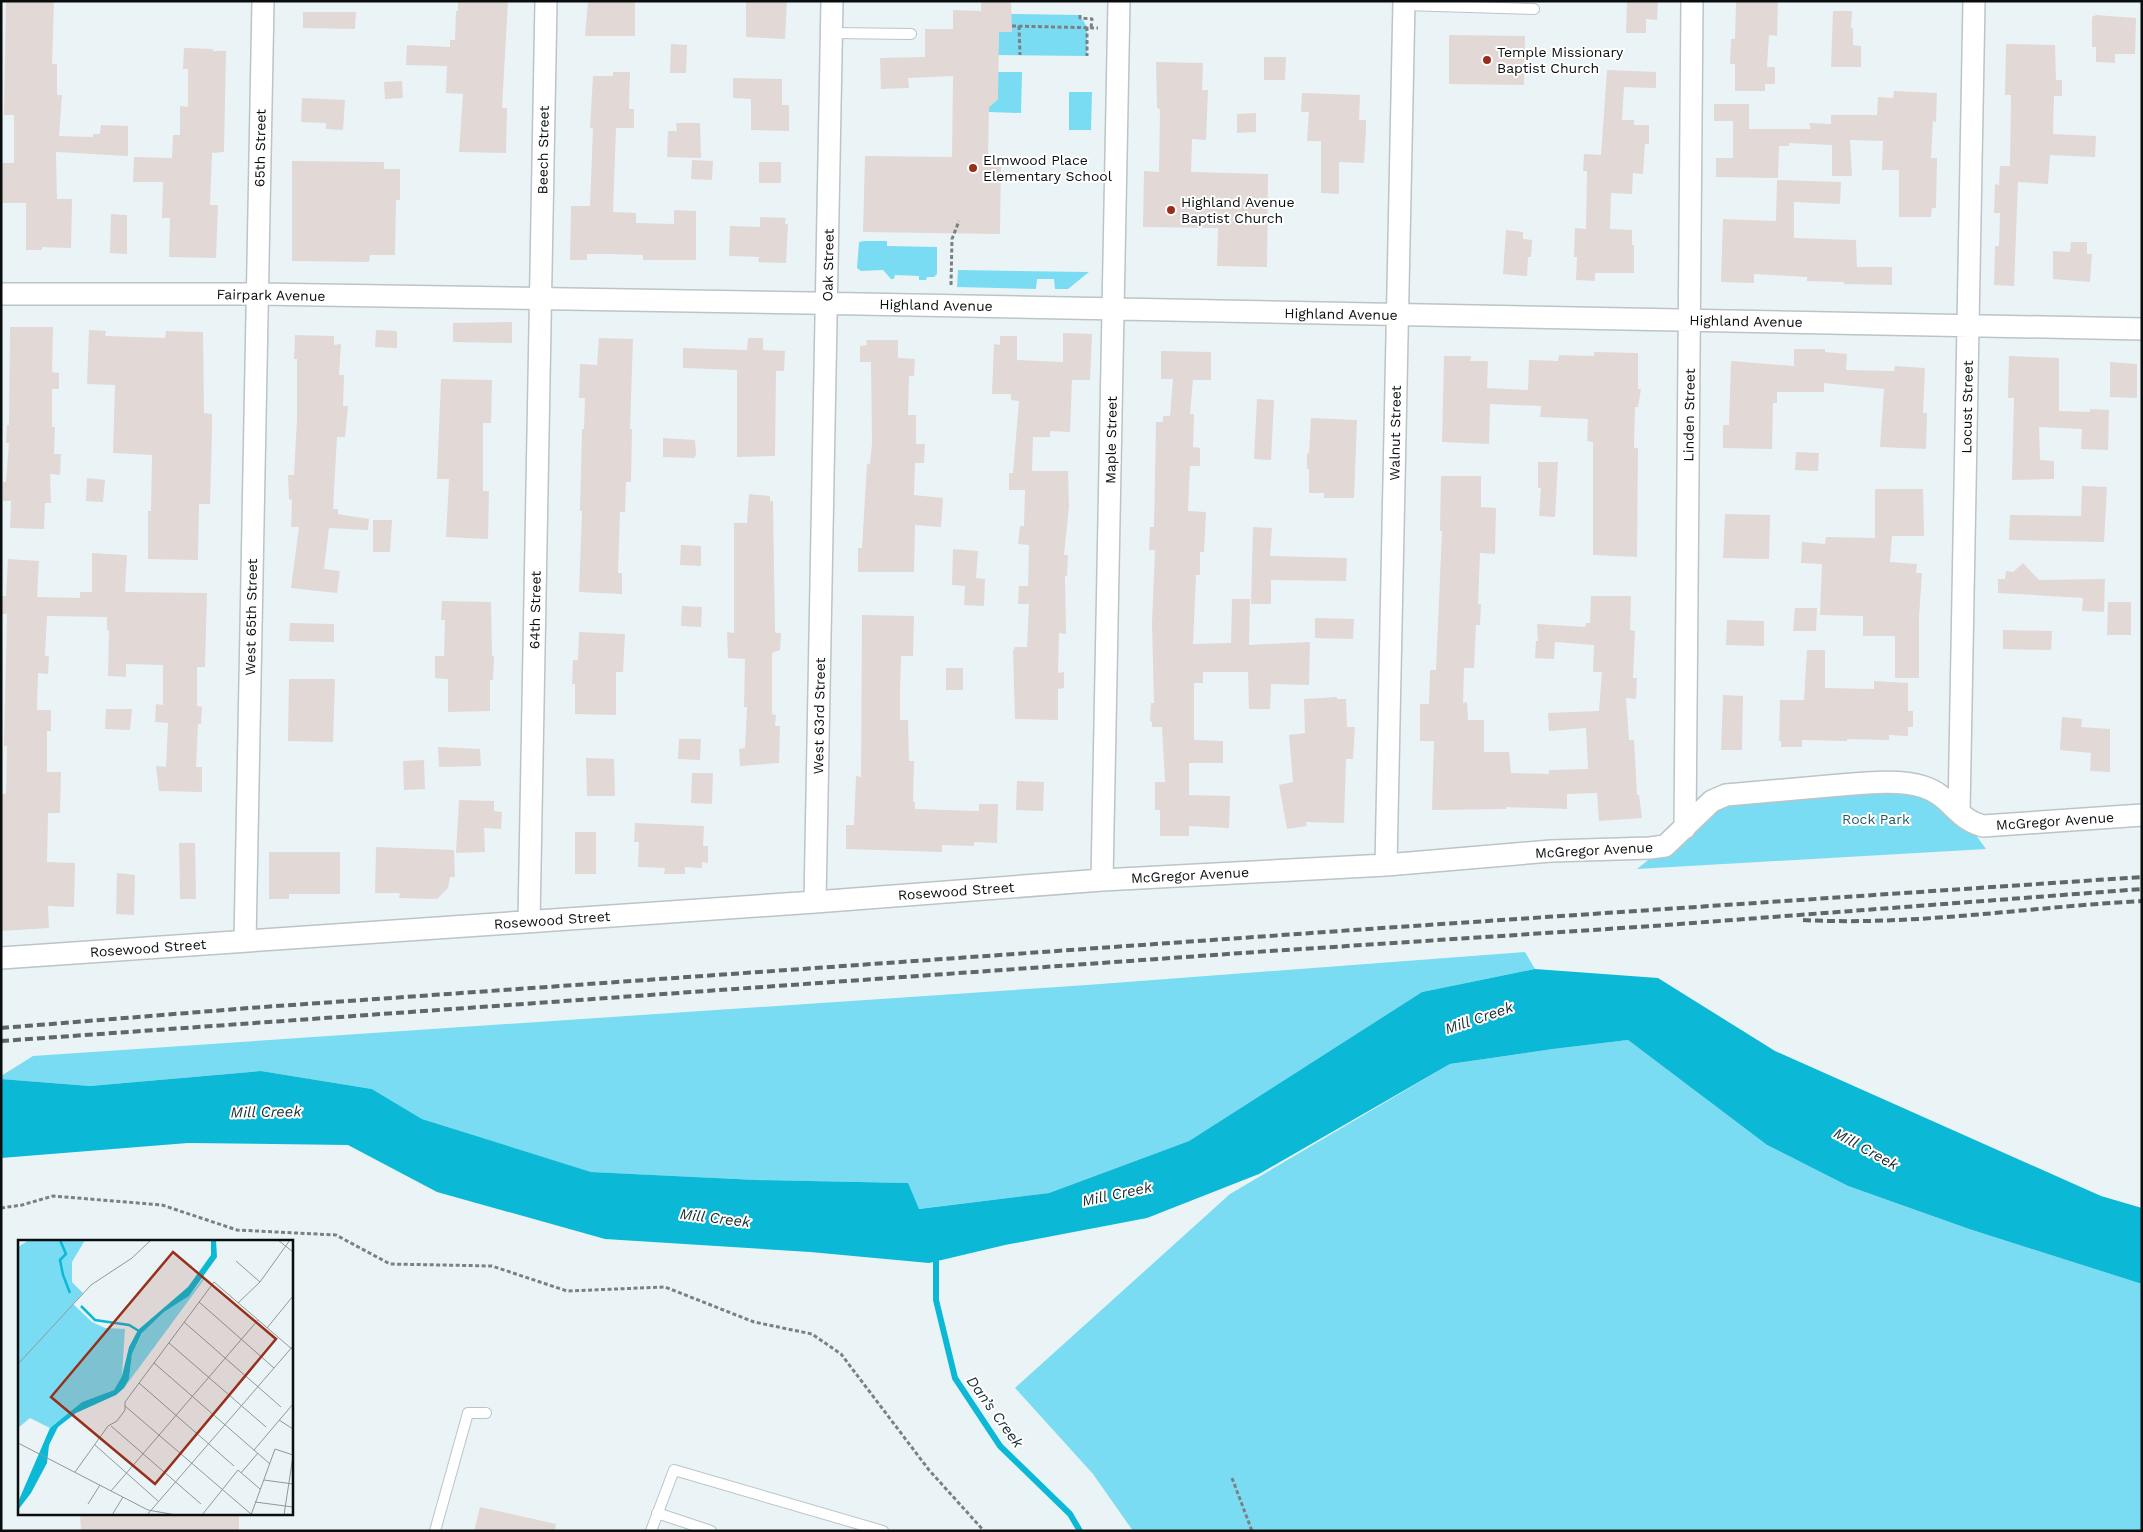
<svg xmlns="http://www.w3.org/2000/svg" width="2143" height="1532" viewBox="0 0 2143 1532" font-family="'Work Sans',sans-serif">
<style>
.green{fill:#7adcf2}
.water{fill:#0bb9d6}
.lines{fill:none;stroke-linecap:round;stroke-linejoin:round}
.stream{stroke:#0bb9d6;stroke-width:6}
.building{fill:#e2d8d6}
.service-casing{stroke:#bbc4c7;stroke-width:12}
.minor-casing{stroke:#bbc4c7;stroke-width:24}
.path{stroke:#7b8183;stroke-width:3;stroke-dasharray:4 2.5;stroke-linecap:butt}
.service{stroke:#fff;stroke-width:10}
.minor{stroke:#fff;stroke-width:21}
.rail{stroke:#616768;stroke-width:4;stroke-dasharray:8 4;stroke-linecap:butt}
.poi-dot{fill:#982f1b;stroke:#fff;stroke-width:2}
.labels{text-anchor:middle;stroke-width:4;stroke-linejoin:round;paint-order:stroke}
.poi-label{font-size:14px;fill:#0a0d0e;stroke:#fff;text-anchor:start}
.street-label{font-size:14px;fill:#0a0d0e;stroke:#fff}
.park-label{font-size:14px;fill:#215b67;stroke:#fff}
.water-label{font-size:15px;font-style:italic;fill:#162d33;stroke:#fff}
.inset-river{fill:none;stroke:#0bb9d6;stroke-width:2.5}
.inset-road{fill:none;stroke:#909899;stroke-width:1}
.view{fill:#982f1b;fill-opacity:0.15;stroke:#982f1b;stroke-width:2.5}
.inset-edge{fill:none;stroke:#0a0d0e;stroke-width:2.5}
</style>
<rect width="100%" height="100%" fill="#eaf4f6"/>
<path class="green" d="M1011 14 1080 15 1087 27V56L998 55 999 32Z
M998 72H1022L1021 113 989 112V107L998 99Z
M1069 92H1092L1091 130H1069Z
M864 241H887V246L937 247V274L934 277H927L926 280H919V276L895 275 894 279H891L883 270 861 271 857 268 859 242Z
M958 270 1089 272 1068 289H1055L1054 279H1037L1036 289 957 287Z
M1914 785 1959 812 1986 849 1637 869 1678 836 1712 801Z
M1525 952 1535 969 1422 992 1189 1141 1049 1193 918 1209 907 1183 757 1180 590 1172 422 1119 372 1089 261 1071 90 1086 1 1079V1076L33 1056 1087 985Z
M1628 1040 1767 1145 1848 1186 1969 1229 2142 1284V1531H1133L1093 1474 1015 1388 1230 1194 1450 1064 1553 1049Z"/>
<path class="water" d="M1535 969 1658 978 1775 1051 2101 1196 2142 1208V1284L1969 1229 1848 1186 1767 1145 1628 1040 1553 1049 1450 1064 1259 1174 1147 1218 1005 1245 929 1263 810 1252 605 1239 437 1192 348 1145 188 1143 1 1158V1079L90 1086 261 1071 372 1089 422 1119 591 1172 757 1180 908 1183 919 1209 1049 1193 1189 1141 1422 992Z"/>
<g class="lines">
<path class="stream" d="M936 1253V1300L955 1378 1000 1446 1070 1514 1080 1531"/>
</g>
<path class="building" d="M6 1H54L52 64H57V95H62L59 136 93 137V134H100L101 125 128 126V156L56 152 57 199H72L71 248 42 247V250H26V203H1V163H14V115H4Z
M458 1H508L502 108H507L506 153 459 152 463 94 446 93 447 66 406 65 407 45 450 47V40H455L456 11H458Z
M588 1H635V36H585Z
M746 1H787L785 39 746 37Z
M981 1H1011L1012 32H999L998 99 989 107 988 160H1001L1000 234 863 232 865 156 952 157 953 76 908 78 909 88 881 89 880 58 925 57V29H953V10L981 11Z
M1627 1H1658L1657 20 1646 19V33H1626Z
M1736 1H1778L1777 36 1769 35 1767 67H1775V84H1765V91H1735V64H1730L1731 39H1735Z
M1833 11H1852L1851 28H1853V45L1861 46V67H1831Z
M303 12H356L355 29 303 28Z
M2096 15 2136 18 2135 54H2115V63L2096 62V47H2092V17Z
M1449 35 1525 36 1524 85 1449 84Z
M671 44 687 45 686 73H670Z
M2006 44 2055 45 2056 80H2062V96H2054L2053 134 2096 136 2095 157 2050 155 2048 184 2018 182 2014 286 1994 285 1995 246H1999L2000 213H1994L1995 184 1999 185 2000 166H2010L2011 95H2005Z
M184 48 213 49V51H226L224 152 212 153 210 205H218L216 258 169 257 170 218H162L163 182H133L134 157 172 158 173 135H180V106L188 107V69H183Z
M1264 57H1286L1285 80H1264Z
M1156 62 1203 63 1202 90H1208L1206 140 1192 139 1191 172 1268 174 1267 267 1217 266 1218 228 1143 227 1144 171 1159 172 1160 109 1157 108Z
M1607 70 1656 72V88L1624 87 1622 120H1634V125H1649V144H1645L1643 174 1633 173 1632 194 1611 193 1610 229 1632 230V245H1634V273H1595V281L1576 280 1577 257H1574L1575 228 1586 229 1587 171H1583L1584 154 1601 155Z
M613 72H630L629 109H634V128H616L613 212 636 213V223L674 224V210L696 211V260H643V255L612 254H587V260H570L571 206H590L593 128H590L593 76H613Z
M733 78 782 79V105H789V131L751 130V99L733 98Z
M402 81 403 98 385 99 384 82Z
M1894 91 1937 93 1936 122 1933 121 1931 158H1937L1936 208H1932L1931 217H1899V170H1882L1883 141 1850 140 1852 176H1832V145L1789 143V146H1779L1778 178 1716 177V158H1733V121H1714V104H1749V129H1811L1809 123 1831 124V115H1877L1878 97 1893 98Z
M1302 93 1360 95 1359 120H1366V130L1364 163 1339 162V194L1321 193V141H1307L1309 112H1301Z
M302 98 345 100 343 130 326 129V123L301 122Z
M1256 113V132L1237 133V114Z
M676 123H700L701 158 667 157 668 131H677Z
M692 160 713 161 712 180 691 179Z
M292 161 384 162V169H400V200H396L395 255H370L369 262 292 261Z
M759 162H781V183H759Z
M1777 180 1841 182 1840 204 1794 202V238L1856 240 1857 267H1892V285L1844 284V282L1807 281V277L1754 274V283L1721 282 1723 219 1776 221Z
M111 214 127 215V254L110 253Z
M760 217 786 218 785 224H788L786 263 758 262 759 257 729 256 730 226 760 227Z
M1506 230 1523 232V239L1532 240 1531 257H1528L1527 276 1503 274Z
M2071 242H2087V254H2092L2090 282 2053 279V251L2070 252Z
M512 322V343L453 342V323Z
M10 327H53L52 372 59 373V389H52V427H55L54 454H61L60 475 50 474 51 503H45L44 529 10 528 11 501H3V482H6L9 443H6L7 425H9Z
M89 330 106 331 105 336 165 338 166 331 203 332 204 413 212 414V432L210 504H199L198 560 148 559V511H151L152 455 113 453 115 385 87 384Z
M376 330 397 331V348L375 347Z
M1063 333 1092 334 1090 380H1072L1070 432 1050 431V437H1033L1032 471H1068L1069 507 1064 555H1068L1067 576H1065L1066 634 1059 633 1058 673 1064 672V688L1058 689V720L1015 719 1013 651 1015 647H1027L1029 604H1018L1019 586H1028L1029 545 1018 544 1020 526H1024L1025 490H1009V473H1013L1019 401 1011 400V394H992L994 344 1000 345V336H1017V360L1063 362Z
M295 335 334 336V345L341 344 339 375H344L343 406H348L345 437H337L333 509H338V514L369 519 368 530 329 528 324 569 340 571 337 593 291 588 299 527H291L292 500 289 499 288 475H294L297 419V359H294Z
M599 338 633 339 630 429H632L631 482H626L625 512H620L618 573H622V594L579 592 582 511H580L582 429H584L585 398H579L580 364 597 365Z
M748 338H763V350L785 351 784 371H776L775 456 737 457V370L683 368V348L747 350Z
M866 340H898V358L915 359 914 376H909L908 415H916V444H925L924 463H915L914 495 943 498 941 527 915 525 914 572H858V548H862L867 464H870L872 444 871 362H860V346L867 345Z
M1794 349H1825V352L1847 354 1846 370 1894 371 1895 366 1925 368 1923 413H1927L1926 449 1880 447 1884 389 1824 383V392H1777V403H1773L1772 449 1723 448V425H1729L1731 361 1794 366Z
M1161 351 1211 352V380H1193L1190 414H1194L1193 447 1200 448V466H1190L1188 511 1206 512 1204 552H1200V575H1196L1193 644 1231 643 1232 599H1250L1249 645 1310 642 1309 685 1271 684 1270 709H1249L1248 672H1203V683H1194V740L1223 741V763H1189V795L1230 796 1229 828 1189 826V836H1160V810H1155V782H1165L1162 727H1152V722L1150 721 1151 703H1154L1152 624 1155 550H1149L1150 527H1154L1156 422H1163V416H1170L1173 379H1161Z
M1594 352 1638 353V389H1641L1638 407H1635L1634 448H1638L1637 557 1593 555V442L1587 441 1588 419 1540 417 1541 406 1490 404 1489 444 1442 442 1444 356H1471L1470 361H1488L1487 388 1528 390 1529 360 1558 361 1559 355 1594 356Z
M2009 356 2059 358V411L2090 412V409L2109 410 2108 450 2081 449 2082 429 2039 427 2040 460 2054 461V479L2012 480 2014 398H2008Z
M2110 362 2137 364V398L2110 397Z
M441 379 492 380 491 423H483V491H489L488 539 446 537 449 479H437Z
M1257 399 1274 400 1271 460 1254 459Z
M1311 418 1357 420 1354 498H1324V493H1309V469H1307V453L1309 454Z
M663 438 695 440 696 455 694 458 663 457Z
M1796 452 1819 453 1818 471 1795 470Z
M1538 462H1558L1555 517 1539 516 1541 488H1538Z
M1441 476H1481V507L1496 508 1495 554 1480 553 1478 604H1481L1480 625H1476L1474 668H1464L1463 703 1467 702 1468 720H1484V752H1509L1511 773 1549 774V770L1588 769 1586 728 1549 731 1548 713 1599 711 1602 672H1593L1594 645 1555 642 1554 659 1535 658 1536 641H1538L1537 624 1585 627 1586 623H1590L1591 596H1631L1630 630 1635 631 1633 678H1637L1636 699 1626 698 1629 740H1634L1637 795H1639L1642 818 1599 821 1597 793 1567 794V809L1506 807V809L1432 810 1434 741H1420V704H1429L1430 670H1436L1442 531H1440Z
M87 478 105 480 103 502 86 501Z
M2082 486 2107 487 2104 542 2009 540 2010 515 2081 516Z
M1875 489H1923L1924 536H1892L1890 562 1917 564 1916 573H1922L1919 617V678H1895V636H1863V616L1820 615 1822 564 1801 563 1802 542 1825 544 1826 537 1875 538Z
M749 494 770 496V501H773L775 631 776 633H781L780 650 772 653V714L776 715 775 726H780L779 763 740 766 739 749 745 748 747 707H744L745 659 728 658 727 632 734 633V523H747Z
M1725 514 1770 515 1769 559 1723 558Z
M373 520H392L390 552H373Z
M1253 527 1272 528 1270 556 1347 558 1346 581 1271 580V604H1251Z
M681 545 701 546V566L680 565Z
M953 549 978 551 976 578 985 579 984 606 964 605 965 586 952 585Z
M92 553 127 555 125 592 207 593 205 667H197V706L202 707 201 724H198L196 767H202V792L159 791 156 766 166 767 168 723 155 722 156 704 163 705V665L126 664V677L108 676 109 630H107V617L47 616 45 656H49L48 674 38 673 37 710H51V731H47V772H61L60 813H48L47 862 75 863 74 907 48 906 49 928 1 931V794H6L7 746H4L7 614H2V596H6L8 559 39 561 37 597 80 598V592H92Z
M2023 563 2039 580 2105 579 2104 612 2082 611 2083 598 1998 593V579H2005L2006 571 2013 572Z
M442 601 491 602 492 656H494L493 680H490V711L448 712V679L435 678V656H444L445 620H441Z
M2108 602H2131V635H2107Z
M682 606 702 607 701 627 681 626Z
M1795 608H1817L1816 631H1793Z
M862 615 914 616 913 656H901L900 693V720H908L909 761H914L913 802H915V809L979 811V804H998L997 843 974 842V846L942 845V852L846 849V825H854L856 776 861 777Z
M1315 618 1354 619 1353 639 1315 638Z
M1727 620 1764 621V646L1726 645Z
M290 623 334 624V642L289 641Z
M2003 630 2052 631 2051 650 2003 649Z
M579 632 625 634 623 672H616V715L575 714V684H572L573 660H578Z
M1807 650H1825V688L1874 689V681L1908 683V711H1913V727H1908V736L1889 735V740L1847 739V741L1802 740V747H1781V741H1779L1780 700H1804Z
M946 668H963V690H946Z
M289 679H335L333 742 288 741Z
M1723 695 1743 696 1742 750H1721Z
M1337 697V699H1346L1347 727H1355L1353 759H1346L1344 823 1306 822 1307 826 1287 829 1279 785 1293 782 1289 735 1305 733 1304 699Z
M106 709H132L130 730 105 729Z
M2062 717 2082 719 2081 727 2110 729V772L2090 771 2091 753 2060 750Z
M679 739H701L700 760 678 759Z
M438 747 480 749 481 766 439 767Z
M586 758 614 759 615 796H587Z
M424 760 425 789 404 790 403 761Z
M692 773H713L712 804 691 803Z
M1017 781 1044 782 1043 811 1016 810Z
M459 800 494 801V811L502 812 501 829 484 828 485 852 456 853Z
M635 823 704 826 703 846H708V863L702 862V868L685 867V874H664L665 868 638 867 639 842H634Z
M575 832H596V874H575Z
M179 843H195L196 899H180Z
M376 847 454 850 455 877H450L448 888 437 899 399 898 400 893H375Z
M269 852H340V894H289V899H269Z
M117 873 135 875 134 915 116 914Z
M480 1507 556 1524 555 1531H474Z
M80 1513H239V1531H81Z"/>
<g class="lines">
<g class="service-casing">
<path id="service" d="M1404 5 1534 9
M832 33 911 34
M657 1513 711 1531
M435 1531 468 1413H486
M651 1531 674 1470 883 1531"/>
</g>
<g class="minor-casing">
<path id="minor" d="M1 294H258L808 303 2142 329
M1959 812 1974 1
M1685 828 1692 1
M1386 865 1404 1
M1102 880 1119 1
M815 902 832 1
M529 921 546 1
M245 941 263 1
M1 958 815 902 1102 880 1386 865 1551 851 1650 848 1665 846 1712 801 1726 795C1760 792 1795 789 1829 786 1856 784 1898 778 1924 787 1951 796 1956 819 1983 826L2142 815"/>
</g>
<path class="path" d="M1080 15V18L1092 19 1091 28
M1012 26 1098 28
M1019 26 1020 55
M1087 27V56
M951 285 952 239 959 221
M1 1208 22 1205 53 1196 162 1205 237 1230 336 1235 390 1264 492 1266 567 1291 665 1287 754 1322 812 1334 841 1354 929 1470 984 1531
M1232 1478 1252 1531"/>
<use href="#service" class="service"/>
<use href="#minor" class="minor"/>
<path class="rail" d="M1803 920C1915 926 2029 907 2142 901
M1 1028 249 1008 1368 929 2142 877
M1 1041 1256 952 1653 926 2142 889"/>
</g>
<g class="poi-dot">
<circle cx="1487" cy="60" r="5"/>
<circle cx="973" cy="168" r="5"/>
<circle cx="1171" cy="210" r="5"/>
</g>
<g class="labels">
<g class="poi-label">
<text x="1497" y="57">Temple Missionary<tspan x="1497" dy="16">Baptist Church</tspan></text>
<text x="983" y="165">Elmwood Place<tspan x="983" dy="16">Elementary School</tspan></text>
<text x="1181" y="207">Highland Avenue<tspan x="1181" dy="16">Baptist Church</tspan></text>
</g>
<g class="street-label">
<text transform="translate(260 148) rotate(-89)" y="5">65th Street</text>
<text transform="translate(543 150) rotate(-89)" y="5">Beech Street</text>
<text transform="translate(828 265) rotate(-89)" y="5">Oak Street</text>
<text transform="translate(271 295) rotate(1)" y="5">Fairpark Avenue</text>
<text transform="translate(936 305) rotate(1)" y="5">Highland Avenue</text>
<text transform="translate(1341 314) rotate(1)" y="5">Highland Avenue</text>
<text transform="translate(1746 321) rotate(1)" y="5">Highland Avenue</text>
<text transform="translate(1967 407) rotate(-89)" y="5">Locust Street</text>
<text transform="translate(1689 415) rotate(-89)" y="5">Linden Street</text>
<text transform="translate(1395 433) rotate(-89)" y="5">Walnut Street</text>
<text transform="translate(1111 440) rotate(-89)" y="5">Maple Street</text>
<text transform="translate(535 610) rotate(-89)" y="5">64th Street</text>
<text transform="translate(251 617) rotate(-89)" y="5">West 65th Street</text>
<text transform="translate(819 716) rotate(-89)" y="5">West 63rd Street</text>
<text transform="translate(2055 821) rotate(-4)" y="5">McGregor Avenue</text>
<text transform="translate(1594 850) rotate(-3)" y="5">McGregor Avenue</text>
<text transform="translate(1190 875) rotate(-3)" y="5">McGregor Avenue</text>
<text transform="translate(956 891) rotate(-4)" y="5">Rosewood Street</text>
<text transform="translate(552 920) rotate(-4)" y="5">Rosewood Street</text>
<text transform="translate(148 948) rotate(-4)" y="5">Rosewood Street</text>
</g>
<g class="park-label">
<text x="1876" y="824">Rock Park</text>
</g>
<g class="water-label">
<text transform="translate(1479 1018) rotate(-19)" y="5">Mill Creek</text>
<text transform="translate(266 1112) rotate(-1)" y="5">Mill Creek</text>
<text transform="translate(1866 1149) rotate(29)" y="5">Mill Creek</text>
<text transform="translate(1117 1194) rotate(-12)" y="5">Mill Creek</text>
<text transform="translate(715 1218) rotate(7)" y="5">Mill Creek</text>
<text transform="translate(995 1412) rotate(54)" y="5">Dan’s Creek</text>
</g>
</g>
<g transform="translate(18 1240)">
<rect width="275" height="275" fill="#eaf4f6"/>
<path d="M11 0H67L54 22V42L65 53 55 64 74 82 87 88 107 89 104 136 96 150 64 162 32 188 12 178 0 188V7ZM186 37 185 41 106 148 111 139 114 114 125 92 146 72 171 56Z" fill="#7adcf2"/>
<path d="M193 0H198L199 17 171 56 146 72 124 93 114 114 111 139 106 148 98 155 58 173 40 187 31 205 29 223 13 253 0 270V262L32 188 64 162 96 150 104 136 111 107 120 90 170 47 193 15Z" fill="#0bb9d6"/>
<path class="inset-river" d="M42 0 48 14 42 20 45 35 52 53M63 66 77 80 111 85 121 91"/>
<path class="inset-road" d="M260 0 275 12M218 21 242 42M181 62 256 128M220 63 242 42 272 0M166 82 263 167M249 88 275 56M151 103 248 187M136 123 252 224M0 124 73 45 114 18 133 0M121 143 216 226M107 166 233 274M261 180 275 189M93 186 183 264M0 203 130 270 158 275M77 205 140 261M236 210 275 164M57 232 90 186 99 181 107 170V162L196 42 275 110M223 233 240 213M246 240 275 244M93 251 240 80M237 262 275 267M70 264 82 245M94 275 105 257M129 275 275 106M184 275 220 230 242 249M233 275 257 209 275 215M266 275 275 216"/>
<path class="view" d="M155 12 258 99 137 244 33 157Z"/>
<rect width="275" height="275" class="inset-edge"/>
</g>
<rect width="2143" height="1532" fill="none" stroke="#0a0d0e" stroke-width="5"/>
</svg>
